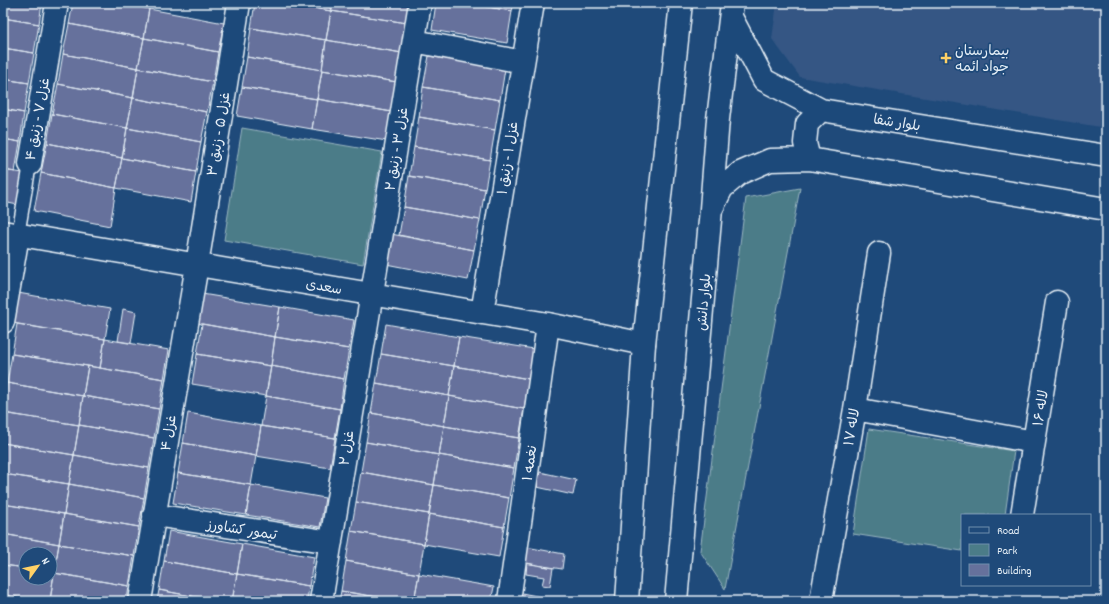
<svg xmlns="http://www.w3.org/2000/svg" width="1109" height="604" viewBox="0 0 1109 604" font-family="Dekko,'Playpen Sans Arabic',sans-serif">
<style>
.built{fill:#345684}
.green{fill:#4b7c88;stroke:#9ab6c0}
.building{fill:#66719c;stroke:#e8f1f8}
.lines{fill:none;stroke-linecap:round;stroke-linejoin:round}
.lane-casing{stroke:#e8f1f8;stroke-width:15}
.street-casing{stroke:#e8f1f8;stroke-width:25}
.secondary-casing{stroke:#e8f1f8;stroke-width:25}
.lane{stroke:#1f4a7a;stroke-width:12}
.street{stroke:#1f4a7a;stroke-width:22}
.secondary{stroke:#1f4a7a;stroke-width:22}
.poi-dot{fill:#ffd166;stroke:#1f4a7a;stroke-width:1.5}
.labels{text-anchor:middle;stroke-width:3.5;stroke-linejoin:round;paint-order:stroke}
.poi-label{font-size:14px;fill:#e8f1f8;stroke:#1f4a7a;text-anchor:start}
.street-label{font-size:14px;fill:#e8f1f8;stroke:#1f4a7a}
</style>
<rect width="100%" height="100%" fill="#1f4a7a"/>
<filter id="ink" filterUnits="userSpaceOnUse"><feTurbulence type="fractalNoise" baseFrequency=".025" numOctaves="2"/><feDisplacementMap in="SourceGraphic" scale="8" xChannelSelector="R" yChannelSelector="G"/><feConvolveMatrix kernelMatrix="1 2 1 2 8 2 1 2 1" color-interpolation-filters="sRGB"/></filter>
<g filter="url(#ink)">
<path class="built" d="M777 3H1106V128L800 77 772 39Z"/>
<path class="green" d="M242 128 382 152 363 264 224 240Z
M800 188 725 589 700 551 746 198Z
M869 429 1014 451 1005 515H962V551L853 534Z"/>
<path class="building" d="M3 3H42L39 24 3 18Z
M73 3H120L149 9 144 38 69 24Z
M255 3H284L331 11 326 40 251 28Z
M284 3H332L331 11Z
M332 3H410L407 23 331 11Z
M436 3H464L512 11 507 43 432 30Z
M464 3H514L512 11Z
M149 9 224 23 218 52 144 38Z
M331 11 407 23 402 53 326 40Z
M3 18 39 24 34 53 3 48Z
M69 24 144 38 138 68 63 54Z
M251 28 326 40 322 70 247 57Z
M144 38 218 52 213 82 138 68Z
M326 40 402 53 397 82 322 70Z
M3 48 34 53 29 83 3 79Z
M63 54 138 68 133 98 58 84Z
M429 56 505 69 500 100 423 87Z
M247 57 322 70 317 99 242 87Z
M138 68 213 82 207 112 133 98Z
M322 70 397 82 392 112 317 99Z
M3 79 29 83 24 113 3 109Z
M58 84 133 98 127 128 52 114Z
M242 87 317 99 312 129 237 116Z
M423 87 500 100 495 130 419 117Z
M133 98 207 112 201 142 127 128Z
M317 99 392 112 387 141 312 129Z
M3 109 24 113 20 142 3 139Z
M52 114 127 128 122 158 47 143Z
M419 117 495 130 490 160 414 147Z
M127 128 201 142 196 172 122 158Z
M3 139 20 142 15 172 3 170Z
M47 143 122 158 116 188 41 173Z
M414 147 490 160 485 189 409 176Z
M122 158 196 172 191 202 116 188Z
M3 170 23 173 18 205 3 202Z
M41 173 116 188 110 226 34 211Z
M409 176 485 189 480 220 404 207Z
M404 207 480 220 474 250 399 235Z
M391 234 474 250 468 280 386 264Z
M18 293 110 309 105 339 13 323Z
M196 293 280 307 275 337 191 322Z
M280 307 354 320 349 349 275 337Z
M123 309 136 312 131 343 118 341Z
M17 324 105 339 100 368 12 354Z
M202 324 275 337 271 366 197 354Z
M386 324 459 337 454 366 381 354Z
M275 337 349 349 344 379 271 366Z
M459 337 534 349 529 379 454 366Z
M105 339 169 350 164 379 100 368Z
M12 354 88 366 83 396 7 383Z
M197 354 271 366 266 396 192 384Z
M381 354 454 366 449 396 376 383Z
M88 366 164 379 159 409 83 396Z
M271 366 344 379 340 409 266 396Z
M454 366 529 379 524 409 449 396Z
M7 383 83 396 79 425 3 413Z
M376 383 449 396 444 426 371 413Z
M83 396 159 409 154 438 79 425Z
M266 396 340 409 335 438 261 426Z
M449 396 524 409 519 438 444 426Z
M3 413 79 425 74 455 3 443Z
M188 413 261 426 256 456 183 443Z
M371 413 444 426 439 455 366 442Z
M79 425 154 438 149 468 74 455Z
M261 426 335 438 330 468 256 456Z
M444 426 519 438 514 468 439 455Z
M366 442 439 455 434 485 361 472Z
M3 443 74 455 69 484 3 474Z
M183 443 256 456 251 485 178 473Z
M74 455 149 468 144 498 69 484Z
M439 455 514 468 509 498 434 485Z
M361 472 434 485 429 514 356 502Z
M540 472 576 480 573 495 537 487Z
M178 473 251 485 246 515 173 503Z
M3 474 69 484 64 514 3 504Z
M69 484 144 498 139 527 64 514Z
M251 485 325 498 320 527 246 515Z
M434 485 509 498 504 527 429 514Z
M356 502 429 514 424 544 351 531Z
M3 504 64 514 59 544 3 534Z
M64 514 139 527 134 556 59 544Z
M429 514 504 527 499 557 424 544Z
M169 531 242 544 237 574 164 561Z
M351 531 424 544 419 574 346 561Z
M3 534 59 544 54 573H50V554H26V568L3 565Z
M59 544 134 556 129 586 54 573Z
M242 544 314 557 309 586 237 574Z
M526 547 564 554 562 569 524 563Z
M164 561 237 574 232 601H218L159 590Z
M346 561 419 574 414 601H401L341 591Z
M527 563 553 568 550 586 542 585 544 577 526 574Z
M3 565 26 568V578H50V573H54L50 601H39L3 595Z
M54 573 129 586 127 601H50Z
M237 574 309 586 307 601H232Z
M419 574 494 587 491 601H414Z
M159 590 218 601H157Z
M341 591 401 601H339Z
M517 592 556 600V601H516Z
M3 595 39 601H3Z"/>
<g class="lines">
<g class="lane-casing">
<path id="lane" d="M18 235 30 164"/>
</g>
<g class="street-casing">
<path id="street" d="M414 41 523 62
M30 164 57 3
M3 232 548 324 644 344
M482 313 533 3
M3 322 18 235
M855 409 1034 442
M154 515 331 542
M1022 515 1057 302
M140 601 197 265 239 3
M321 601 420 3
M509 601 548 324
M821 601 855 409 879 253"/>
</g>
<g class="secondary-casing">
<path id="secondary" d="M731 17 764 80 821 110 1106 156
M809 159 805 143 807 124 821 110
M712 208 722 188 740 173 770 160 809 159 1106 209
M627 601 644 344 681 3
M676 601 711 209 718 119 732 3"/>
</g>
<use href="#lane" class="lane"/>
<use href="#street" class="street"/>
<use href="#secondary" class="secondary"/>
</g>
</g>
<path class="poi-dot" d="M944 52h4v4h4v4h-4v4h-4v-4h-4v-4h4z"/>
<g class="labels">
<g class="poi-label">
<text x="955" y="55">بیمارستان<tspan x="955" dy="16">جواد ائمه</tspan></text>
</g>
<g class="street-label">
<text transform="translate(37 119) rotate(-80)" y="5">غزل ۷ - زنبق ۴</text>
<text transform="translate(897 122) rotate(9)" y="5">بلوار شفا</text>
<text transform="translate(218 134) rotate(-81)" y="5">غزل ۵ - زنبق ۳</text>
<text transform="translate(396 149) rotate(-81)" y="5">غزل ۳ - زنبق ۲</text>
<text transform="translate(507 158) rotate(-81)" y="5">غزل ۱ - زنبق ۱</text>
<text transform="translate(324 286) rotate(10)" y="5">سعدی</text>
<text transform="translate(703 302) rotate(-85)" y="5">بلوار دانش</text>
<text transform="translate(1040 408) rotate(-81)" y="5">لاله ۱۶</text>
<text transform="translate(851 427) rotate(-80)" y="5">لاله ۱۷</text>
<text transform="translate(168 433) rotate(-80)" y="5">غزل ۴</text>
<text transform="translate(346 448) rotate(-81)" y="5">غزل ۲</text>
<text transform="translate(529 463) rotate(-82)" y="5">نغمه ۱</text>
<text transform="translate(242 529) rotate(9)" y="5">تیمور کشاورز</text>
</g>
</g>
<rect width="1109" height="604" fill="none" stroke="#1f4a7a" stroke-width="16"/>
<rect x="8" y="8" width="1093" height="588" fill="none" stroke="#e8f1f8" stroke-width="1.5" filter="url(#ink)"/>
<rect x="961" y="514" width="130" height="72" fill="#1f4a7a" stroke="#6f8dac"/>
<rect x="969" y="527" width="20" height="6" fill="#1f4a7a" stroke="#6f8dac"/>
<text x="997" y="534" font-size="12" fill="#e8f1f8">Road</text>
<rect x="969" y="544" width="20" height="12" fill="#4b7c88" stroke="#6f8dac"/>
<text x="997" y="554" font-size="12" fill="#e8f1f8">Park</text>
<rect x="969" y="564" width="20" height="12" fill="#66719c" stroke="#6f8dac"/>
<text x="997" y="574" font-size="12" fill="#e8f1f8">Building</text>
<g transform="translate(38 566) rotate(57)"><circle r="19" fill="#1f4a7a" stroke="#6f8dac"/>
<path d="M0-3L7 15L0 10L-7 15Z" fill="#ffd166"/>
<text y="-6" font-size="11" font-weight="bold" text-anchor="middle" fill="#e8f1f8">N</text>
</g>
</svg>
